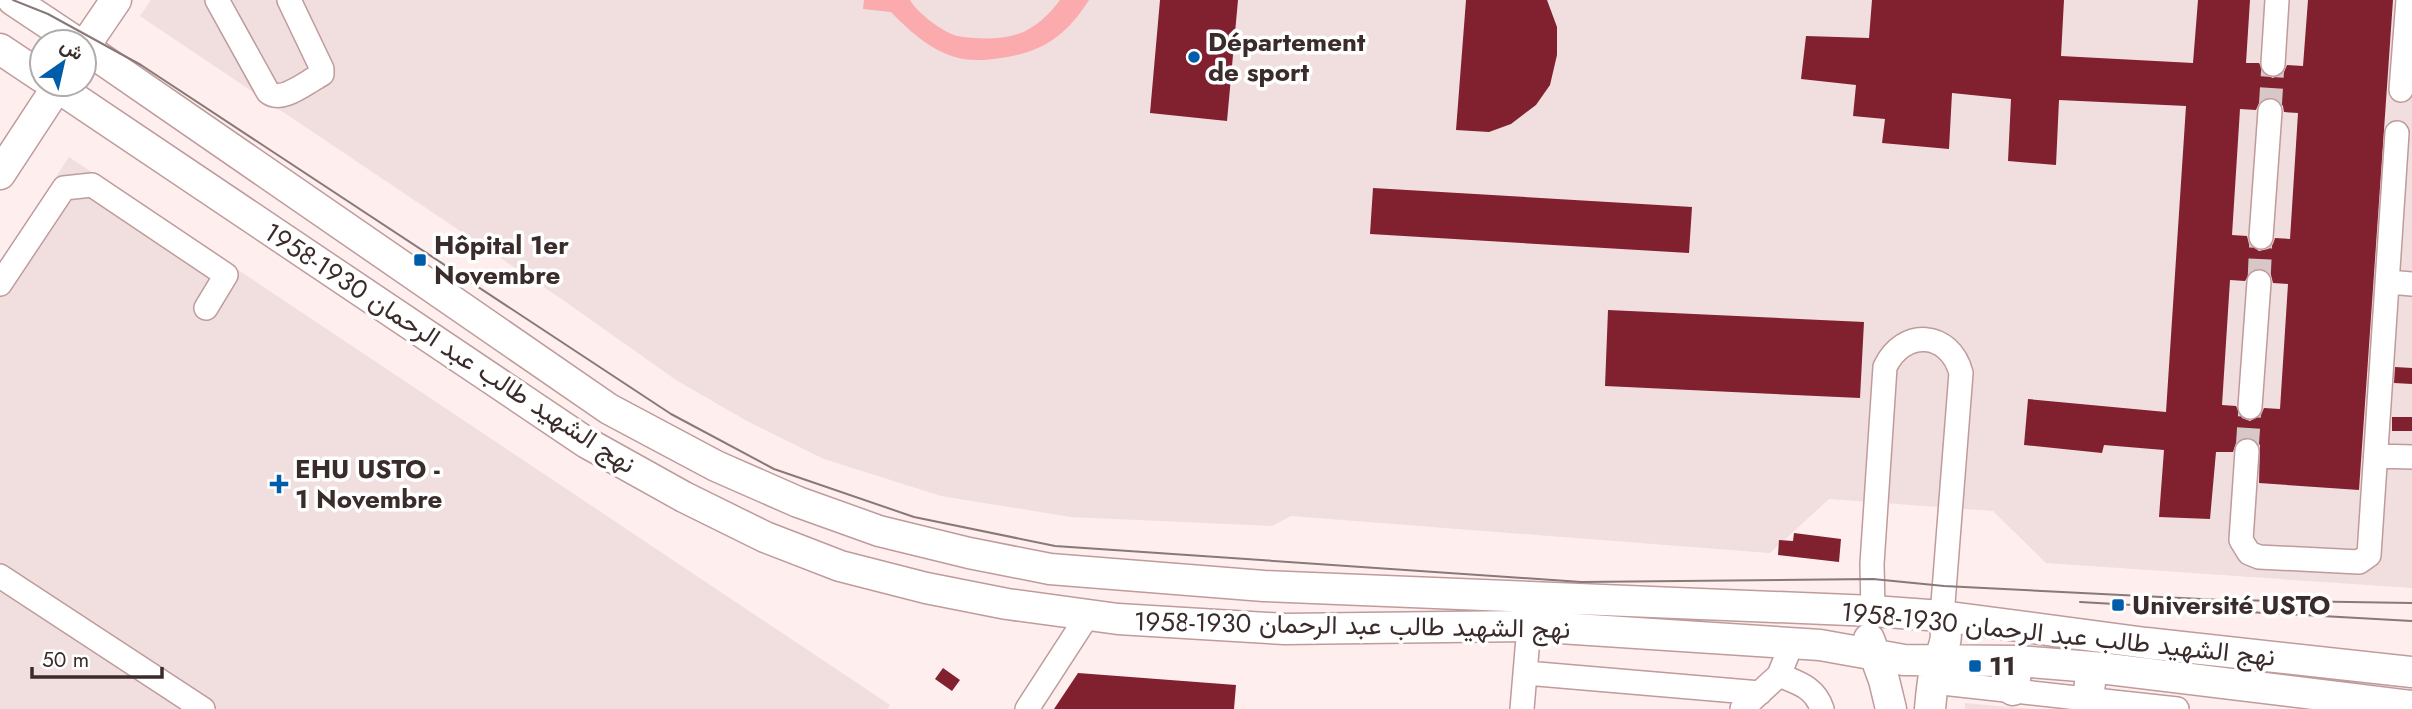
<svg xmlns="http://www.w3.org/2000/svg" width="2412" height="709" viewBox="0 0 2412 709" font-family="Jost,Vazirmatn,sans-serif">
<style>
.built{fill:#f1dede}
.green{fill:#fbabad}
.building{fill:#81212f;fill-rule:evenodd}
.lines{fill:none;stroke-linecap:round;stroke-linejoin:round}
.minor-tunnel{stroke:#d7c7c7;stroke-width:23;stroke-dasharray:23 11;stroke-linecap:butt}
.minor-casing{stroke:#bf9b9b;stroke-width:26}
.major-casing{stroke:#bf9b9b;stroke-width:33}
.minor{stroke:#fff;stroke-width:23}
.major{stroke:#fff;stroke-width:30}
.tram{stroke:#887878;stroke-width:2}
.poi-dot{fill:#005daa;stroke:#fff;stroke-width:2.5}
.labels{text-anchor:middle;stroke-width:7;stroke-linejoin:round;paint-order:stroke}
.poi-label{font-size:26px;font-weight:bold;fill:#3b2c2c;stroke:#fff;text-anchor:start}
.street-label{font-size:26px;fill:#3b2c2c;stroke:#fff}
</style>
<rect width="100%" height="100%" fill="#feeeee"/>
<path class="built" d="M151 0H2412V588L2046 563 1993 511 1829 499 1770 553 1291 516 1272 526 1071 517 941 496 824 459 747 421 676 380 563 300 140 16Z
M69 157 890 705 887 709H0V263Z
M1965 703 2032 709H1965Z"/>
<path class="green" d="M864 0H910C916 12 944 33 957 36 975 39 1000 40 1018 34 1034 29 1050 14 1060 0H1089C1066 36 1043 52 1001 58 989 60 976 61 963 59 935 54 910 32 891 12L863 9Z"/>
<path class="building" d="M1160 0H1238L1227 121 1150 113Z
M1466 0H1547L1557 27V55L1550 85 1536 105 1511 124 1489 132 1456 130Z
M1872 0H2064L2061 56 2193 63 2198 0H2250L2246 63H2259L2265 75 2273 78 2284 72 2287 65 2303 66 2308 0H2393L2359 490 2259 483 2260 445 2254 439 2247 437 2236 443 2233 452H2216L2210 519 2159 517 2164 450 2104 445 2102 453 2024 445 2028 399 2166 412 2186 106 2059 100 2056 165 2008 161 2011 99 1952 93 1949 149 1882 143 1885 119 1853 116 1856 85 1801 79 1806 36 1869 38ZM2270 97 2278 100 2283 106 2284 112 2298 113 2290 239 2275 238 2273 244 2268 249 2259 251 2249 244 2247 236 2232 235 2240 109 2256 110 2259 103ZM2261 268 2271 275 2273 283 2288 284 2280 409 2264 408 2261 415 2250 421 2242 418 2236 406 2222 405 2230 280 2245 281 2252 270Z
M1373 188 1692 207 1689 253 1370 234Z
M1608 310 1864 322 1860 398 1605 386Z
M2395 367 2412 368V384L2394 383Z
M2392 417H2412V431H2392Z
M1794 533 1841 539 1839 562 1778 555 1779 540 1793 541Z
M943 668 960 680 952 691 935 679Z
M1078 673 1236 685 1234 709H1054Z"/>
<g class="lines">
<path class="minor-tunnel" d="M2270 111 2273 64
M2259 282 2261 237
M2247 451 2250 407"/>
<g class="minor-casing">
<path id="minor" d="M217 0 268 92C281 103 304 84 317 77L322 74V69L289 0
M2273 64 2277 0
M2401 90 2408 0
M2261 237 2270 111
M2389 282 2412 284
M0 284 64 188 92 185 226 275 206 308
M2250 407 2259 282
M2247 451 2241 540 2249 553 2259 557 2359 562 2369 555 2397 133
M2377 456 2412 457
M0 576 203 709
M1873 611 1872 564 1885 367C1903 328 1950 331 1961 373L1942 616
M1526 673 1760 693
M1779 675C1798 683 1815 687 1822 709
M1933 682 2177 709
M1027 709 1088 615
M1522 709 1529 626
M1742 709 1779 675 1792 643"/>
</g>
<g class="major-casing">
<path id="major" d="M13 0 76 42
M84 47 609 409 716 466 798 502 879 531 969 553 1050 569 1264 586 1873 611 1942 616 2146 643 2412 672
M84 47 116 0
M0 49 42 77
M53 84 587 443 684 497 765 537 840 566 926 588 1007 604 1118 619 1285 629 1529 626 1820 645 1904 660 2018 661 2092 667 2412 706
M0 174 59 84
M1869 639 1884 680 1891 709
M2013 690 2018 661
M2088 699 2092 667
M1930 709C1931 698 1932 686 1934 675 1940 650 1952 643 1942 616"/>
</g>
<use href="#minor" class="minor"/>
<use href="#major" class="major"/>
<path class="tram" d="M13 0 48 14 141 65 671 414 774 469 914 517 1055 546 1581 582 1873 579 1944 586 2221 600 2412 603
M2080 602 2185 608
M2213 610 2412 621"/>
</g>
<g class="poi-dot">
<circle cx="1194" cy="57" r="7"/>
<rect x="413" y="253" width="14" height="14" rx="3.5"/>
<path d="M275.5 473.5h7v7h7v7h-7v7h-7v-7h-7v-7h7z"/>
<rect x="2111" y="598" width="14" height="14" rx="3.5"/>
<rect x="1968" y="659" width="14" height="14" rx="3.5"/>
</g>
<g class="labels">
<g class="poi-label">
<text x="1208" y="51">Département<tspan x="1208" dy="30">de sport</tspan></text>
<text x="434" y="254">Hôpital 1er<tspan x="434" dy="30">Novembre</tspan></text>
<text x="295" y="478">EHU USTO -<tspan x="295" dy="30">1 Novembre</tspan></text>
<text x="2132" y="614">Université USTO</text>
<text x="1989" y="675">11</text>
</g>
<g class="street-label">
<text transform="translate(450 348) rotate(33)" y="9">نهج الشهيد طالب عبد الرحمان 1930-1958</text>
<text transform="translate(1352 625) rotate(1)" y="9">نهج الشهيد طالب عبد الرحمان 1930-1958</text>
<text transform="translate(2058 634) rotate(6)" y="9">نهج الشهيد طالب عبد الرحمان 1930-1958</text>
</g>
</g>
<g transform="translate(63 63) rotate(34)"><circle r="33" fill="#ffffff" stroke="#b1abab" stroke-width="2"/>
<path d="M0-5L12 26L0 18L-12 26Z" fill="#005daa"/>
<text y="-10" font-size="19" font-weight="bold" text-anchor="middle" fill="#3b2c2c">ش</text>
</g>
<path d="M32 667v10h130v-10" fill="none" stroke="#3b2c2c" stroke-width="3.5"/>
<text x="42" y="667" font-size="21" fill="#3b2c2c" stroke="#ffffff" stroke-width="5" paint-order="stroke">50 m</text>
</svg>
